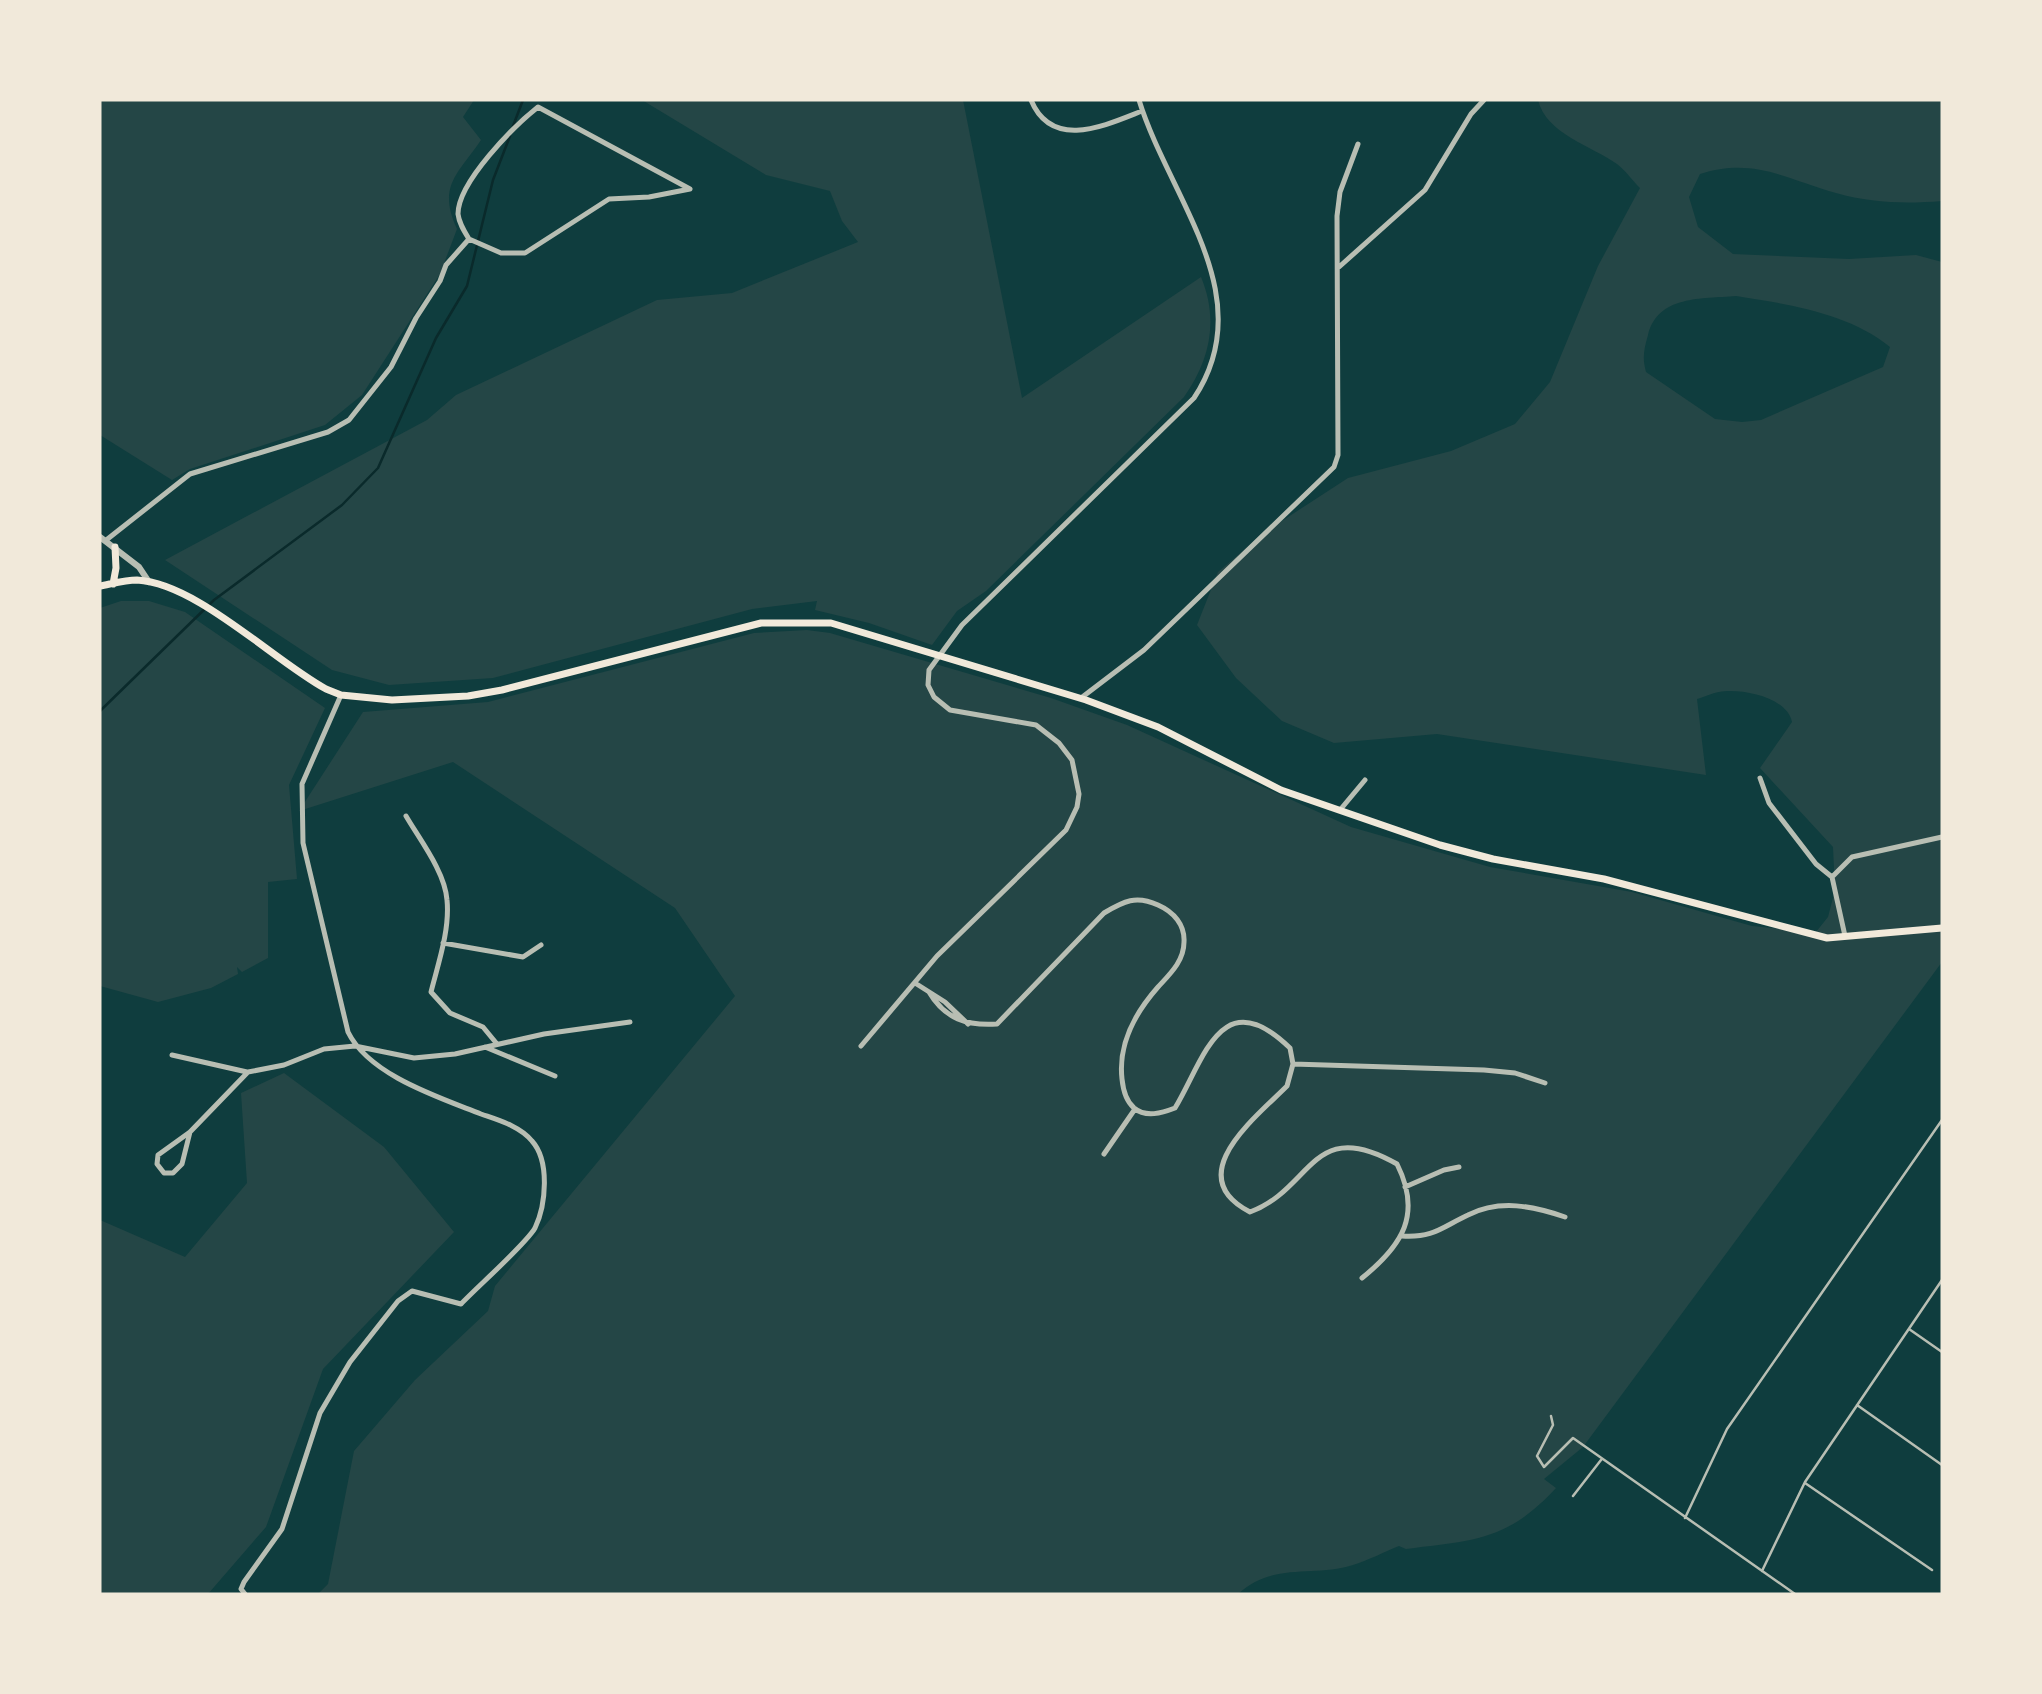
<svg xmlns="http://www.w3.org/2000/svg" width="2042" height="1694" viewBox="0 0 2042 1694" font-family="'Noto Sans',sans-serif">
<style>
.green{fill:#244646;fill-rule:evenodd}
.lines{fill:none;stroke-linecap:round;stroke-linejoin:round}
.stream{stroke:#0a2a2b;stroke-width:2.5}
.service{stroke:#b8beb3;stroke-width:2.5}
.minor{stroke:#b8beb3;stroke-width:5}
.tertiary{stroke:#b8beb3;stroke-width:6}
.secondary{stroke:#f1e9da;stroke-width:7}
</style>
<rect width="100%" height="100%" fill="#0f3d3e"/>
<path class="green" d="M100 100H474L463 117 481 140C458 174 437 186 457 229L440 274 362 395 325 425 190 469 172 480 100 435Z
M642 100H963L1022 398 1201 277C1219 320 1210 360 1184 397L986 591 957 611 932 645 869 623 815 610 817 601 752 609 493 678 389 685 332 670 165 560 427 420 456 395 657 300 732 293 858 242 842 221 830 191 766 175Z
M1538 100H1942V201C1905 204 1872 203 1836 193 1786 179 1754 157 1700 174L1689 197 1698 227 1733 254 1849 259 1916 255 1942 262V962L1583 1447 1544 1479 1556 1488C1507 1541 1475 1540 1406 1549L1399 1546C1384 1552 1369 1560 1353 1565 1313 1578 1275 1561 1238 1594H318L328 1584 354 1451 415 1380 488 1311 495 1286 735 996 675 908 453 762 299 811 363 712 488 702 754 633 807 630 830 633 1051 698 1127 725 1351 827 1490 867 1632 892 1752 926 1816 932 1828 917 1835 890 1833 847 1760 768 1792 722C1787 697 1741 688 1719 692 1712 693 1704 697 1697 699L1706 775 1437 734 1334 743 1282 721 1236 678 1197 625 1218 572 1265 532 1348 478 1451 451 1515 424 1550 382 1598 266 1640 188C1632 180 1625 170 1617 164 1592 146 1546 134 1538 100ZM1736 296C1787 304 1849 313 1890 347L1883 367 1761 420 1742 422 1715 419 1646 372C1642 358 1644 349 1648 335 1658 295 1702 299 1736 296Z
M121 601H149L185 612 325 708 289 785 297 879 268 882V958L242 972 237 967 238 974 211 988 158 1002 100 986V608Z
M284 1073 384 1147 454 1232 323 1369 266 1527 208 1594H100V1220L185 1257 247 1183 241 1093Z"/>
<g class="lines">
<path class="stream" d="M513 126 523 100
M100 711 214 600 342 505 378 468 436 338 467 286 493 180 510 136"/>
<path class="service" d="M1909 1329 1942 1352
M1857 1405 1942 1465
M1551 1416 1553 1425 1537 1456 1544 1467 1573 1438 1795 1594
M1805 1483 1932 1570
M1573 1496 1601 1460
M1685 1518 1727 1429 1942 1120
M1762 1571 1805 1482 1942 1280"/>
<path class="minor" d="M1031 100C1052 151 1106 125 1142 111
M469 239 501 253H525L609 199 649 197 690 189
M1339 267 1425 190 1471 114 1484 100
M105 541 190 474 328 432 349 420 391 367 416 318 440 281 446 265 469 239C464 231 459 223 458 214 458 182 514 126 538 107L690 189
M1081 698 1144 650 1334 467 1338 455 1337 216 1340 192 1358 144
M1760 778 1769 803 1816 864 1832 877 1845 936
M1340 810 1365 780
M406 816C420 840 445 872 447 900 450 930 438 964 431 992L450 1013 483 1027 497 1044
M1832 877 1852 857 1942 837
M443 943 523 957 541 945
M915 983 945 1002 968 1024
M929 992C945 1019 967 1026 997 1024L1104 913C1124 901 1136 895 1158 905 1174 912 1185 925 1184 942 1184 961 1170 974 1158 987 1135 1013 1118 1044 1122 1079 1123 1089 1126 1101 1134 1108 1146 1118 1162 1113 1175 1108 1204 1060 1221 981 1290 1048L1293 1064 1287 1086C1255 1118 1180 1176 1250 1212 1313 1189 1311 1115 1397 1164 1422 1214 1403 1245 1362 1278
M861 1046 937 956 1066 830 1077 807 1079 794 1072 760 1059 743 1036 725 950 710 934 697 928 685 929 670 962 625 1194 398C1262 296 1169 198 1139 100
M485 1047 555 1076
M172 1055 247 1072
M1293 1064 1484 1070 1515 1073 1545 1083
M190 1132 182 1164 173 1173H164L157 1164 158 1155 190 1132 248 1072 284 1065 324 1049 355 1046 414 1058 455 1054 544 1034 630 1022
M1104 1154 1135 1109
M1405 1187 1444 1170 1459 1167
M1402 1236C1434 1238 1442 1227 1468 1215 1500 1199 1533 1206 1565 1217
M245 1594 241 1589 244 1582 282 1529 320 1413 350 1362 398 1301 412 1291 461 1304C477 1287 526 1244 535 1228 546 1205 550 1161 532 1141 520 1126 498 1120 481 1114 438 1097 369 1075 348 1032L303 843 302 784 341 695"/>
<path class="tertiary" d="M100 537 139 567 149 582"/>
<path class="secondary" d="M113 584 116 568 115 547
M100 586C111 584 125 580 137 580 196 583 273 660 326 689L341 695 392 700 468 696 502 690 761 623H831L1086 700 1158 727 1281 790 1440 845 1493 859 1604 879 1827 938 1942 928"/>
</g>
<rect width="2042" height="1694" fill="none" stroke="#f1e9da" stroke-width="203"/>
</svg>
